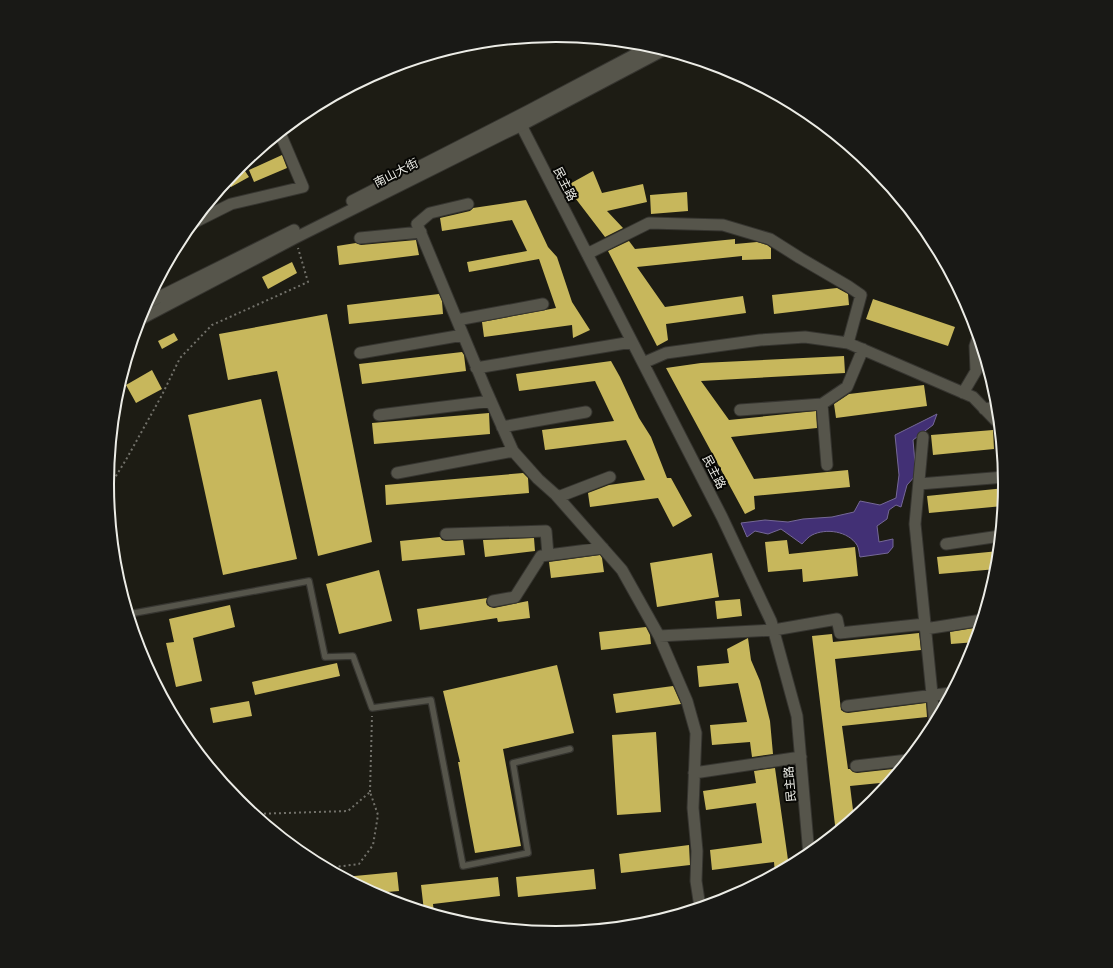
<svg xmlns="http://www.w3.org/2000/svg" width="1113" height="968" viewBox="0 0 1113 968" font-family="'Exo 2','Noto Sans SC',sans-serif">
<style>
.water{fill:#423075;stroke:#756897}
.building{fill:#c7b75c}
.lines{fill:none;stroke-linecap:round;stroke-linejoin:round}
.service-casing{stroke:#363530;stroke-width:8}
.minor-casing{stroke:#363530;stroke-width:13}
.tertiary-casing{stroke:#363530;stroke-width:13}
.path{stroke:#72716a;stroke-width:2;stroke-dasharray:2 3;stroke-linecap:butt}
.service{stroke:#56554b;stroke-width:5.5}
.minor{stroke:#56554b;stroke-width:11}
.tertiary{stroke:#56554b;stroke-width:11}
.labels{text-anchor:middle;stroke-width:4;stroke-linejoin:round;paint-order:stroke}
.street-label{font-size:12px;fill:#ecece6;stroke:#070704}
.rim{fill:none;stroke:#ecece6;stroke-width:2}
</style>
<rect width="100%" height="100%" fill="#1d1c14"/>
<path class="water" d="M937 414 933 425 913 440 916 475 907 485 901 507 896 505 889 510 887 519 877 526 879 542 893 539V547L888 553 860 557C859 554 859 548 857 545 848 531 826 528 812 535 808 537 805 541 802 544L781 529 768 534 755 531 747 537 741 523 765 520 788 522 803 519 832 517 854 512 860 501 880 505 896 498 899 475 895 435Z"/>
<path class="building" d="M282 155 287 168 254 182 249 170Z
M241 165 249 177 231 187 227 181Z
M593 171 602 193 643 184 647 202 607 211 623 228 605 237 566 186Z
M687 192 688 211 651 214 650 195Z
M526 200 548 247 557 257 572 302 590 330 573 338 572 325 484 337 482 322 556 308 539 259 469 272 467 262 527 251 512 220 442 231 440 218 470 211 473 208Z
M735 239V244L757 242 767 245 771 248V259L742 260V256L637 267 665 307 743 296 746 313 666 324 668 340 657 346 608 251 629 241 635 249Z
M416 240 419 255 339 265 337 246 356 243 361 245Z
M292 262 297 273 268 289 262 277Z
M837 288 848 294 849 305 774 314 772 295Z
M439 294 442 301 443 314 349 324 347 305Z
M873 299 955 327 948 346 866 319Z
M327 314 372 542 318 556 277 371 228 380 219 334Z
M174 333 178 340 162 349 158 341Z
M462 352 464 355 466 371 362 384 359 364Z
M844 356 845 373 701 381 729 420 816 411 817 428 731 437 754 479 848 470 850 487 754 496 755 509 745 514 666 368 701 363Z
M611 361 620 377 639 418 651 437 667 478H671L692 516 673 527 658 498 590 507 588 493 609 485 645 480 626 440 545 450 542 430 614 421 595 381 519 391 516 374Z
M152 370 162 389 136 403 126 385Z
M924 385 927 406 836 418 834 404 849 394Z
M261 399 297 559 223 575 188 415Z
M489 413 490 434 374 444 372 423Z
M993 430 994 449 933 455 931 435Z
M523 473 528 478 529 493 386 505 385 485Z
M1005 488 1003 506 929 513 927 496Z
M440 537 442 540 446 541 463 540 465 555 402 561 400 541Z
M534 538 535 551 485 557 483 540Z
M787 540 789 554 855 547 858 576 803 582 802 569 768 572 765 542Z
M999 551 997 569 939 574 937 557Z
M712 553 719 597 657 607 650 563Z
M600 555 602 558 604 572 551 578 549 562Z
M379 570 392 621 339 634 326 584Z
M487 598 486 602 487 605 490 607 494 608 528 601 530 618 498 622 497 618 420 630 417 609Z
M740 599 742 616 717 619 715 601Z
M230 605 235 627 193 638 202 681 176 687 166 643 174 642 169 619Z
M646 627 650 635 651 644 601 650 599 632Z
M980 627 976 642 951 644 950 632Z
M919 633 921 650 835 659 841 710 844 712 848 713 926 703 927 717 842 726 848 769H850L853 772 857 773 902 768 890 782 850 786 854 818 836 833 812 636 832 634 833 642Z
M748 638 751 660 760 681 770 721 773 754 752 757 750 742 712 745 710 725 747 722 738 683 699 687 697 666 729 663 727 649Z
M337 663 340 676 255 695 252 682Z
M557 665 574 733 503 749 521 846 475 853 458 762H460L443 691Z
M673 686 681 704 616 713 613 694Z
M249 701 252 716 213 723 210 708Z
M656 732 661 812 617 815 612 735Z
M775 768 789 867 775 874 774 862 712 870 710 850 762 843 756 803 706 810 703 791 756 783 754 771Z
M689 845 690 865 621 873 619 854Z
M594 869 596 889 518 897 516 877Z
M397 872 399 891 374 893 344 877Z
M498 877 500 896 433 904 434 914 424 911 421 885Z"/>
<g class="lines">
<g class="service-casing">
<path id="service" d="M129 614 309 581 325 657 353 656 372 708 431 700 463 866 528 853 513 763 570 749"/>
</g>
<g class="minor-casing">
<path id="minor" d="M522 125 524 131 722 517 771 621 797 716 809 855
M468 204 430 213 417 224 486 390 513 451 538 479 556 495 622 570 659 636 687 701 696 733 693 808 697 851 696 881 700 907
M191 224 231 204 303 187 280 133
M360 238 421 232
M587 254 649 223 723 225 770 239 800 258 848 286 861 295 848 343
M457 320 543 304
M360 353 463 335
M643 363 666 353 760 340 805 337 848 343 973 397 1000 425
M476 368 632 342
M963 393 976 371 975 346 977 340H980
M984 409 998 407
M740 410 822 404
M379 415 491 401
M502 427 586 412
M923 437 915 524 925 624
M827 465 822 404 847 387 863 349
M397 473 513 451
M919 484 1005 477
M558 497 610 477
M446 534 546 531 548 555
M946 544 1000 536
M493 601 515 597 541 556 603 548
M925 629 982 620
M659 636 774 630 837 619 840 633 925 624 935 724
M847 706 951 693
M856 766 908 760
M694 773 801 757"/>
</g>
<g class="tertiary-casing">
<path id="tertiary" d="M352 201 528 111 651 46
M147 303 294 230
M139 320 295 238 505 133 522 125 664 50"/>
</g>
<path class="path" d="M108 489 127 458 162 395 180 358 212 325 308 282 298 248
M370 792 372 716
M254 814 348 811 370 792 378 815 373 845 359 864 327 868"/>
<use href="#service" class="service"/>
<use href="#minor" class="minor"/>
<use href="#tertiary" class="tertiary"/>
</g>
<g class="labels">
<g class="street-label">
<text transform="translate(396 173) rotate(-27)" y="4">南山大街</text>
<text transform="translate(565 184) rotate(63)" y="4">民主路</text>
<text transform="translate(714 472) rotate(63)" y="4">民主路</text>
<text transform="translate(790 784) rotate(-95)" y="4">民主路</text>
</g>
</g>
<path d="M0 0H1113V968H0ZM114 484a442 442 0 1 1 884 0a442 442 0 1 1-884 0Z" fill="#191916" fill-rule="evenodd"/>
<path class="rim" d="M114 484a442 442 0 1 1 884 0a442 442 0 1 1-884 0Z"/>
</svg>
